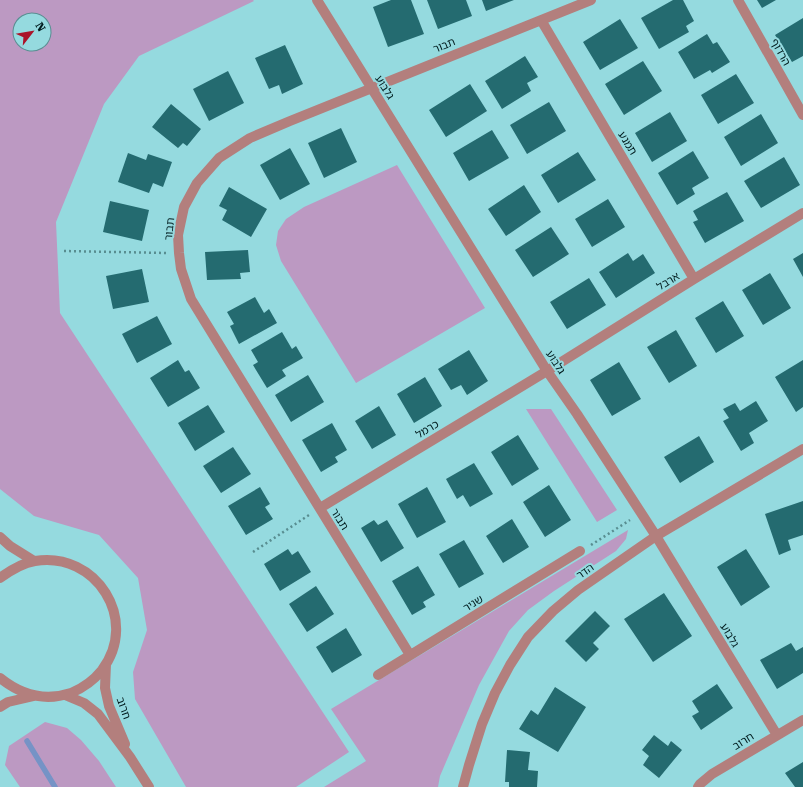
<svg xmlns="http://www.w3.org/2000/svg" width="803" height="787" viewBox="0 0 803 787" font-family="'Roboto Serif','Noto Sans Hebrew',serif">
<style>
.green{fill:#bc99c2;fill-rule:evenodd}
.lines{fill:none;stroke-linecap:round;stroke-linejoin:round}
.stream{stroke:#7693c6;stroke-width:5.5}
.building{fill:#246b70}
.path{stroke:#588d90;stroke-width:2.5;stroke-dasharray:2 3;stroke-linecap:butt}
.minor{stroke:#b37f7d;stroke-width:10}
.tertiary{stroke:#b37f7d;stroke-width:10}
.labels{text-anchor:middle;stroke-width:4;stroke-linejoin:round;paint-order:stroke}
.street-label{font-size:11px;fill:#001c1e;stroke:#95dadf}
</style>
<rect width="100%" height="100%" fill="#95dadf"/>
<path class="green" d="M0 0H253L254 1 139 56 104 104 56 222 60 313 349 752 296 787H186L135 699 133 672 147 630 138 578 99 535 34 516 0 489ZM20 20H44V44H20Z
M397 165 485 308 356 383 281 261 276 245 278 231 286 219 304 207Z
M526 409H551L617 510 597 522Z
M628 530 626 539 616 551 554 591 528 610 509 631 479 685 440 776 438 787H324L366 761 331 709Z
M45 722 67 728 81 740 99 761 116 787H20L5 765 9 746Z"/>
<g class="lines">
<path class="stream" d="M27 741 55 787"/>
</g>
<path class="building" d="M391 0H411L424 34 388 47 373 7Z
M427 0H466L472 16 438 29Z
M482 0H514L486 11Z
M673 0H683L694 21 686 26 689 32 659 49 641 18Z
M757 0H776L762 8Z
M803 18V56L792 62 775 35Z
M620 19 638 48 600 70 583 42Z
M707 34 713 44 717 42 730 62 712 73 710 70 694 79 678 52Z
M285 45 303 84 282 94 279 85 269 89 255 58Z
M525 56 538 77 527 83 531 91 502 109 485 81Z
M643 61 662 91 624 115 605 84Z
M228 71 244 103 209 121 193 89Z
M736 74 754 103 718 124 701 95Z
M470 84 487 111 446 137 429 110Z
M549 102 566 131 527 154 510 125Z
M171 104 201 129 187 146 183 143 178 148 152 127Z
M670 112 687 141 652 162 635 133Z
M761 114 778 143 741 166 724 137Z
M341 128 357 162 324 178 308 143Z
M492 130 509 158 469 181 453 153Z
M290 148 310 184 280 200 260 165Z
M693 151 709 178 692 188 695 194 677 205 658 173Z
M578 152 596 180 558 203 541 175Z
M128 153 146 160 148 154 172 162 163 187 153 183 149 193 118 182Z
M784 157 800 185 761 208 744 181Z
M524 185 541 212 506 236 488 209Z
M229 187 267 209 251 237 222 220 227 210 219 206Z
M727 192 744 221 705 243 693 222 698 220 693 211Z
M608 199 625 227 592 247 575 219Z
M110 201 149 210 142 241 103 232Z
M551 227 569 254 533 277 515 250Z
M248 250 250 272 240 273 241 279 207 280 205 252Z
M628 253 633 261 643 254 655 273 616 298 599 272Z
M803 253V277L793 259Z
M142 269 149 302 113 309 106 276Z
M770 273 791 308 763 325 742 290Z
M589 278 606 305 567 329 550 302Z
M255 297 264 313 269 309 277 323 239 344 230 326 234 324 227 312Z
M723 301 744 336 716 353 695 318Z
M157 316 172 344 137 363 122 334Z
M676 330 697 366 669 383 647 347Z
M282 332 292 349 296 346 303 358 282 370 286 376 267 388 253 365 258 362 251 350Z
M469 350 488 381 467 395 461 385 451 390 438 369Z
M178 360 185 372 189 370 200 388 168 407 150 378Z
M803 360V407L796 412 775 377Z
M619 362 641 399 612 416 590 380Z
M308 375 324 402 291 422 275 395Z
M425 377 442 406 414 423 397 394Z
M756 401 768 421 749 433 754 443 741 451 723 421 729 418 723 409 735 403 740 411Z
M208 405 225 432 195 451 178 423Z
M379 406 396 435 372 449 355 421Z
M332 423 347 450 335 457 338 462 321 472 302 440Z
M518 435 539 469 512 486 491 452Z
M699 436 714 462 680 483 664 457Z
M233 447 251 474 221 493 203 466Z
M474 463 493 494 470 507 463 495 457 499 446 479Z
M549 485 571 520 545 537 523 502Z
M260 487 270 504 265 507 273 519 246 535 228 506Z
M427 487 446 522 417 538 398 504Z
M803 501V535L788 540 791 550 779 555 765 514Z
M512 519 529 547 503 563 486 536Z
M374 520 378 525 387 520 404 548 381 562 361 528Z
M464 540 484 574 459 588 439 554Z
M288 549 292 555 298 551 311 572 280 591 264 564Z
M746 549 770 587 741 606 717 567Z
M418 566 435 595 423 602 426 607 412 615 392 581Z
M316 586 334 614 307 632 289 604Z
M664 593 692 636 653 662 624 619Z
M595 611 610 626 593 643 599 649 586 662 565 641Z
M346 628 362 655 332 673 316 647Z
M791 643 796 651 803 647V673L777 689 760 660Z
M717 684 733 708 701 730 692 716 699 712 692 701Z
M555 687 586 707 558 752 519 729 531 710 538 715Z
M654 735 668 746 671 741 682 750 659 778 643 765 649 756 642 750Z
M507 750 530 752 528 770 538 771 537 787H509V782H505Z
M803 762V787H795L785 773Z"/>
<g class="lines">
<path class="path" d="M64 251 166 253
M591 545 630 520
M253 552 309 515"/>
<path class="minor" d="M317 0 547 371 577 414 656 536 777 735
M738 0 803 115
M541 20 694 279
M320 508 547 371 694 279 803 213
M410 655 191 299 181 269 179 253 178 235 184 207 197 183 219 158 250 138 290 121 591 0
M378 675 580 551
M463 787 469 765 482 724 495 693 510 665 528 637 553 611 578 590 656 536 803 449
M698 787 700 784 712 774 803 720"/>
<path class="tertiary" d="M0 537 10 546 34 561
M0 578C11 570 22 563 35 561 96 551 140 620 102 670 94 680 83 688 71 693 44 702 21 695 0 678
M106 664 105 688 109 706 125 744
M65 695 84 703 98 714 130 757 149 787
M0 707 8 702 34 696"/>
</g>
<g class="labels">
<g class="street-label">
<text transform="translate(444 45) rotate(-22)" y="4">תבור</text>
<text transform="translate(781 52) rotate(61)" y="4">הרדוף</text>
<text transform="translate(385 87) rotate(58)" y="4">גלבוע</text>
<text transform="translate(628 143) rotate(59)" y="4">תמנע</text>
<text transform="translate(169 229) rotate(-84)" y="4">תבור</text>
<text transform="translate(668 281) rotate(-32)" y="4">ארבל</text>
<text transform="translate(556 362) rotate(57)" y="4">גלבוע</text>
<text transform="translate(427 429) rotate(-31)" y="4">כרמל</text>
<text transform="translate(340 519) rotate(58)" y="4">תבור</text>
<text transform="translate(585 571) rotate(-35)" y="4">הדר</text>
<text transform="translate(473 603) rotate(-32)" y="4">שניר</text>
<text transform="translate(730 635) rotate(59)" y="4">גלבוע</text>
<text transform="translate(124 708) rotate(70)" y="4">חרוב</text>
<text transform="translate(743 741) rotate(-32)" y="4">חרוב</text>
</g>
</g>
<g transform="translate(32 32) rotate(59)"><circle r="19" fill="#95dadf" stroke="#598e92"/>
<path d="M0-3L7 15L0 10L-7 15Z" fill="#aa142a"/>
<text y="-6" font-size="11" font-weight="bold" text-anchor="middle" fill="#001c1e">N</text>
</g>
</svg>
